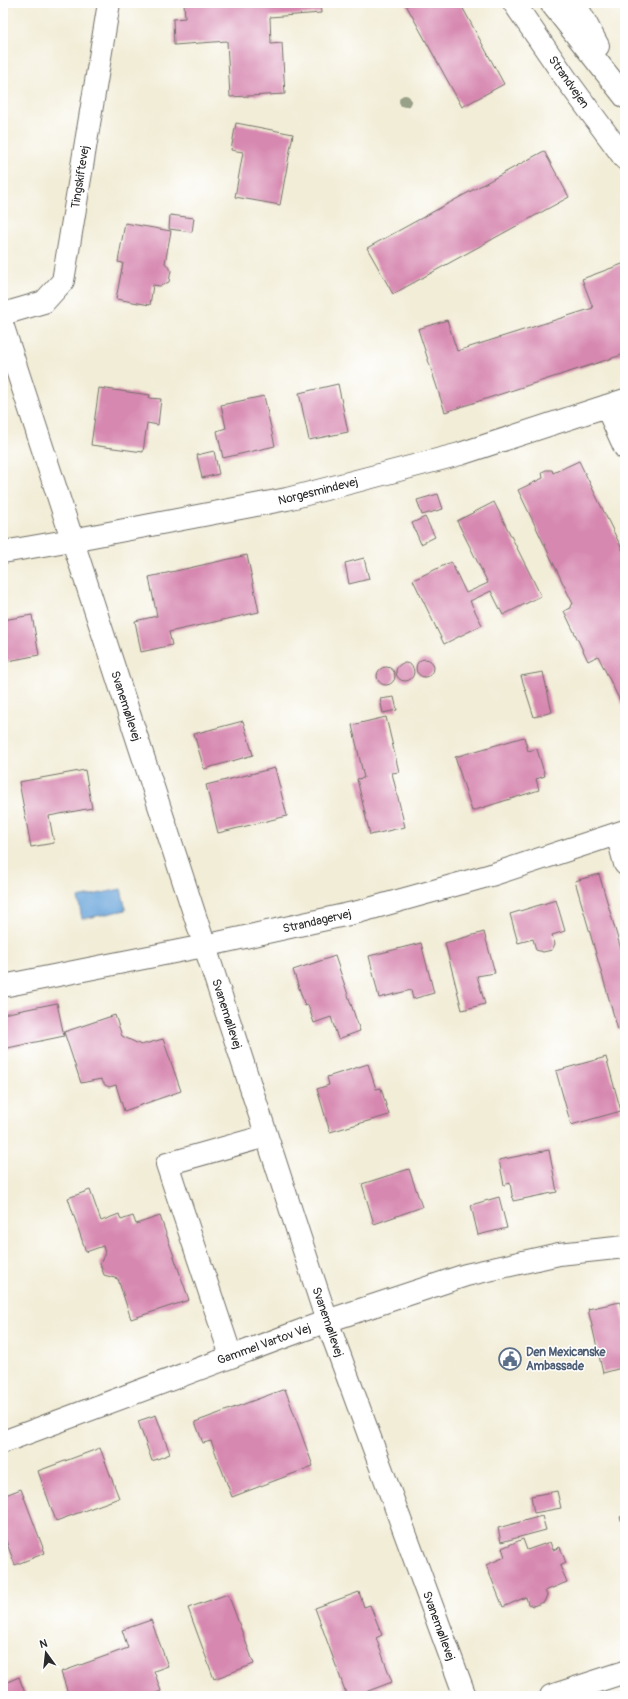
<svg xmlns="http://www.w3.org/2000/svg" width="628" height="1699" viewBox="0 0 628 1699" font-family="Pangolin,sans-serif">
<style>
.water{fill:#69a4d9;stroke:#4a6882}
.building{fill:#d788b0}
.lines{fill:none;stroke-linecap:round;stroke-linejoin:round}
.minor-casing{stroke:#716f67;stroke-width:24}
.minor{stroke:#fff;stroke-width:22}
.tree{fill:#98a087}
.labels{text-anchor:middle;stroke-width:3;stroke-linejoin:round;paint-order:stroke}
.street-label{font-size:12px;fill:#2b2b2b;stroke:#fff}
.service-label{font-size:12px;font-weight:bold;fill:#4e5e75;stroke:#fff;text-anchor:start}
</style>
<rect width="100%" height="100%" fill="#fff"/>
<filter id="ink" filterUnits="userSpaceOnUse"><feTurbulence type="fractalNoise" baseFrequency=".025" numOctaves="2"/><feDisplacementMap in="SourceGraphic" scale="8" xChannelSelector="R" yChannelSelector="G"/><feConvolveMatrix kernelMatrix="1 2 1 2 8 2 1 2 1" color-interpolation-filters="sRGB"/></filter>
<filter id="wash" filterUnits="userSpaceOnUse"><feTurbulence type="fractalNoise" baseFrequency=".012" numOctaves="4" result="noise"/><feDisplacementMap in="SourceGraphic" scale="16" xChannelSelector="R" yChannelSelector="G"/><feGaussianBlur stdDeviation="0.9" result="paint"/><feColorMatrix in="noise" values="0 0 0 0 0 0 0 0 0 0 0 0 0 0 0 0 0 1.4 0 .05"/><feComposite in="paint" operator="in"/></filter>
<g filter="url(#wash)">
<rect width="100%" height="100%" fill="#f2edd7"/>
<path class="water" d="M121 889 126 910 82 919 78 898Z"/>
<g id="blocks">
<path class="building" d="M184 3H320L321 13 270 17 271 44 282 43 285 94 230 97 227 41 174 45 173 19 185 18Z
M405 3H460L504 84 462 107Z
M236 123 293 134 280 205 235 197 243 152 231 150Z
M544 151 569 197 393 294 367 248Z
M170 215 194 218 192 232 169 229Z
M125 223 171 231 165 263 171 270 169 282 160 286 153 285 150 305 116 299 123 263 118 262Z
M625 263V354L445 412 418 329 447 320 457 351 593 308 582 279Z
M338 384 348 432 309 440 299 393Z
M99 388 150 395 149 398 161 399 158 425 147 423 143 452 91 445Z
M264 396 275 446 223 458 217 431 226 428 221 405Z
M214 451 219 474 202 478 197 455Z
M579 461 625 555V711L598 656 588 661 564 611 571 608 570 606 573 604 518 490 543 478 542 472 546 470H552L553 473Z
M438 494 443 509 422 515 417 500Z
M494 502 541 596 503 615 491 591 470 601 482 625 444 644 413 580 451 562 466 593 488 583 457 521Z
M425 517 435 537 421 544 412 523Z
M247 555 259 612 169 632 172 645 141 652 135 621 157 616 149 577Z
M364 558 369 579 349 584 345 563Z
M32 615 39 655 3 662V620Z
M416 668a9 9 0 1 1 18 0a9 9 0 1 1-18 0Z
M396 672a9 9 0 1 1 18 0a9 9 0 1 1-18 0Z
M377 676a9 9 0 1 1 18 0a9 9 0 1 1-18 0Z
M543 672 552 712 534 717 521 676Z
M394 697 397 710 383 713 380 699Z
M386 717 399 772 392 773 405 827 370 835 357 779 364 778 352 725Z
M243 721 253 755 204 769 194 734Z
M524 737 528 751 537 749 545 776 536 779 539 790 472 811 455 757Z
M275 768 287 816 218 833 206 785Z
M85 770 92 808 49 816 54 843 31 847 19 782Z
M599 874 625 963V1028L618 1030 575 881Z
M556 900 565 931 552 935 555 944 552 950 543 952 536 950 533 939 518 943 510 914Z
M484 932 495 973 477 976 485 1004 462 1010 445 943Z
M421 943 434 993 413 999 411 990 379 998 369 956Z
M335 956 360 1031 338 1039 331 1017 314 1023 308 1005 305 1006 293 970Z
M57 1003 64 1036 3 1049V1014Z
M115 1015 122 1036 141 1045 163 1039 181 1091 124 1111 116 1085 109 1087 105 1085 101 1079 81 1083 64 1032Z
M606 1057 621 1111 571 1125 556 1071Z
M368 1064 376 1089 381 1088 389 1115 330 1132 317 1089 329 1085 327 1077Z
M549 1150 557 1192 513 1201 510 1183 504 1185 499 1160Z
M409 1169 422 1207 374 1224 362 1184Z
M90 1190 101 1221 119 1214 121 1220 133 1216 136 1224 160 1216 189 1300 131 1319 118 1279 104 1275 100 1264 105 1253 103 1246 86 1252 68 1198Z
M499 1197 507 1228 478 1235 471 1205Z
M620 1302 625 1323V1367L603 1373 588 1309Z
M285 1389 313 1466 232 1497 211 1441 203 1443 195 1422Z
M156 1415 170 1454 152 1461 138 1421Z
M100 1448 119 1498 56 1521 38 1471Z
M21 1489 45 1553 15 1565 3 1533V1496Z
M557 1491 561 1508 534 1513 531 1496Z
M625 1515V1531L620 1517Z
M542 1516 546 1530 501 1542 498 1528Z
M523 1539 527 1550 550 1542 553 1550 560 1547 566 1563 560 1566 567 1582 545 1591 547 1595 544 1602 533 1606 528 1604 526 1597 503 1607 486 1565 505 1557 502 1548Z
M359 1592 364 1607 370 1605 382 1635 376 1638 392 1682 355 1696H347L315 1608Z
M228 1594 254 1664 214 1679 188 1608Z
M151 1620 168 1666 154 1671 161 1691 148 1696H69L61 1672 128 1648 122 1630Z
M19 1677 26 1696H3V1684Z"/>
</g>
</g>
<g filter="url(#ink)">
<use href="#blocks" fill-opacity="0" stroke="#716f67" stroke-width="1"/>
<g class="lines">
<g class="minor-casing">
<path id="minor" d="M514 3 569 83 625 159
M551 3 625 97
M575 3 598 46
M3 314 44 302 63 281 109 3
M3 327 327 1321 465 1696
M606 406 625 448
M3 552 72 540 287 499 460 454 625 400
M617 834 625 864
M3 986 204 946 358 912 491 875 625 831
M231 1356 167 1164 266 1136
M3 1442 327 1321 466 1275 559 1254 625 1247
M551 1696 625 1672"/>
</g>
<use href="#minor" class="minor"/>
</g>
<circle class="tree" cx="405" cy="101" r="6"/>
</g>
<defs>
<g id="civic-ring" transform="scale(1.15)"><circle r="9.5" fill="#fff" stroke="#5c6f8a" stroke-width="1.5"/><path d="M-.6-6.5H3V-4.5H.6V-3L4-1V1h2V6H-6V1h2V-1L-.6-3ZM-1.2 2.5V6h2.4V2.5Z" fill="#5c6f8a"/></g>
</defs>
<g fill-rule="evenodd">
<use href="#civic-ring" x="510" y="1359"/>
</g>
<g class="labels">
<g class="street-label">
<text transform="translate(569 82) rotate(55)" y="4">Strandvejen</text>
<text transform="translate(80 177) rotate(-81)" y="4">Tingskiftevej</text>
<text transform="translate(318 491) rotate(-14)" y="4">Norgesmindevej</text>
<text transform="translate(126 706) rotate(72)" y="4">Svanemøllevej</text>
<text transform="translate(317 921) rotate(-13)" y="4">Strandagervej</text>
<text transform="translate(227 1014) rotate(72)" y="4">Svanemøllevej</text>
<text transform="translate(328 1322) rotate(71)" y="4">Svanemøllevej</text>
<text transform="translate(264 1344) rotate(-20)" y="4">Gammel Vartov Vej</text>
<text transform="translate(439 1626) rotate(70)" y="4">Svanemøllevej</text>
</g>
<g class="service-label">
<text x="526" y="1356">Den Mexicanske<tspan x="526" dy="14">Ambassade</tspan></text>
</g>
</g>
<rect width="628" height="1699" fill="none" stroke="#fff" stroke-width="16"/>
<g transform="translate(46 1653) rotate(345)" stroke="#ffffff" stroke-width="3" paint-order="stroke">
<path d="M0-3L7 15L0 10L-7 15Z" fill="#2b2b2b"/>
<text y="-6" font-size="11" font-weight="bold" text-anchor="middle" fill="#2b2b2b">N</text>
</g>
</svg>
